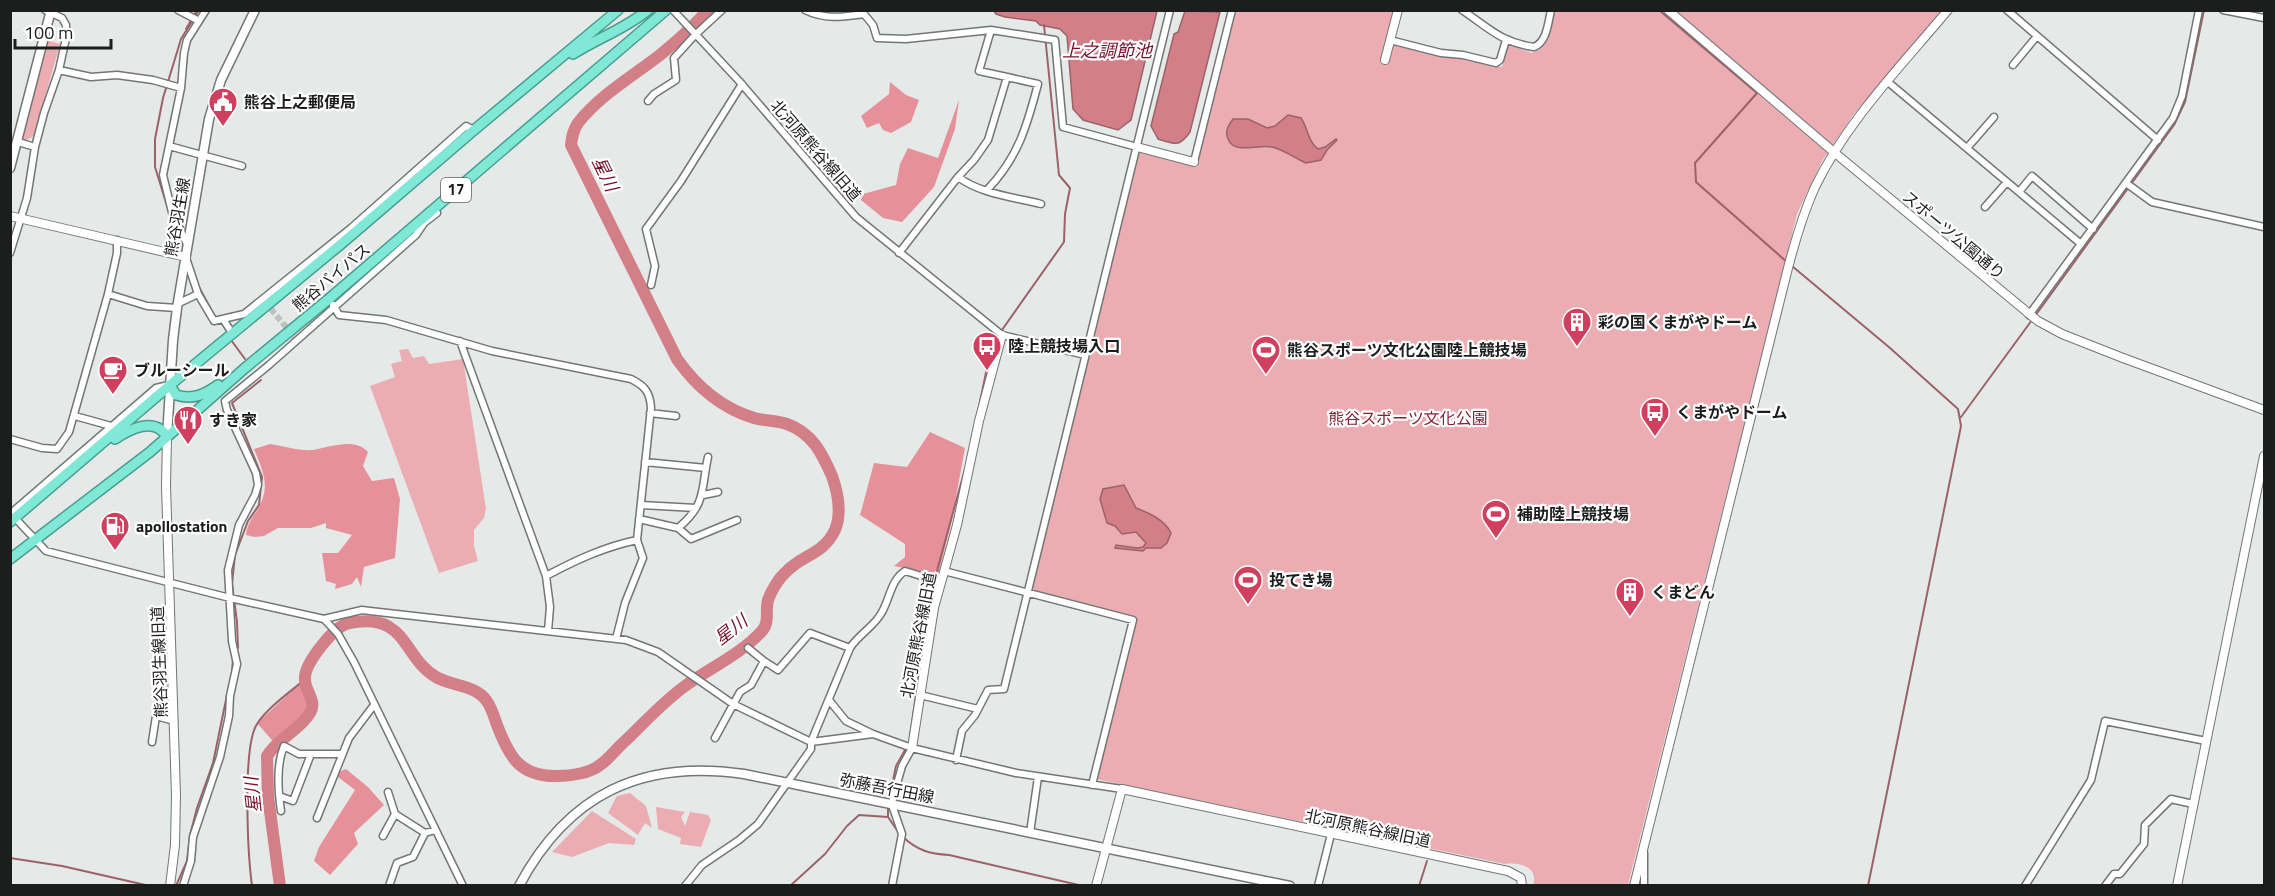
<svg xmlns="http://www.w3.org/2000/svg" width="2275" height="896" viewBox="0 0 2275 896" font-family="'Titillium Web','Noto Sans JP',sans-serif">
<style>
.green{fill:#ebacb2}
.forest{fill:#e6919a}
.water{fill:#d27f88;stroke:#9b6268;stroke-width:1.5}
.lines{fill:none;stroke-linecap:round;stroke-linejoin:round}
.stream{stroke:#9b6268;stroke-width:2}
.river{stroke:#d27f88;stroke-width:12}
.minor-tunnel{stroke:#bdc1c0;stroke-width:6;stroke-dasharray:6 3;stroke-linecap:butt}
.minor-casing{stroke:#727675;stroke-width:9}
.tertiary-casing{stroke:#727675;stroke-width:10}
.secondary-casing{stroke:#727675;stroke-width:11}
.trunk-casing{stroke:#499d8e;stroke-width:12}
.minor{stroke:#fff;stroke-width:6}
.tertiary{stroke:#fff;stroke-width:8}
.secondary{stroke:#fff;stroke-width:8}
.trunk{stroke:#80e8d6;stroke-width:9}
.labels{text-anchor:middle;stroke-width:4.5;stroke-linejoin:round;paint-order:stroke}
.shield{fill:#fff;stroke:#606161;stroke-width:1.5}
.shield-label{font-size:15px;font-weight:bold;fill:#1c1d1d}
.poi-label{font-size:16px;font-weight:bold;fill:#1c1d1d;stroke:#fff;text-anchor:start}
.street-label{font-size:16px;fill:#1c1d1d;stroke:#fff}
.park-label{font-size:16px;fill:#842137;stroke:#fff}
.water-label{font-size:18px;font-style:italic;fill:#76112b;stroke:#fff}
</style>
<rect width="100%" height="100%" fill="#e5eae9"/>
<path class="green" d="M1235 11H1395L1387 44C1426 52 1464 57 1502 67L1508 45 1532 53 1540 49 1553 11H1941L1853 115 1822 161 1797 214 1628 885H1533C1539 867 1520 862 1505 864L1096 779 1136 617 1029 591 1138 152 1196 167Z
M46 40 60 44 34 136 25 141 22 139 47 47 44 45Z
M408 349 413 358 424 356 429 364 463 359 486 509 484 518 474 530V546L478 561 439 573 370 386 395 377 391 364 402 361 399 350Z
M630 793 646 806 652 828 645 823 638 835 608 813 617 796Z
M656 807 685 812 681 817 685 826 690 812 708 815 711 820 701 847 680 844 681 838 658 829Z
M592 811 636 839 634 845 609 843 572 857 552 852Z"/>
<path class="forest" d="M890 82 906 95 919 100 911 122 891 133 883 130 879 123 867 128 861 116 889 94Z
M959 100 955 129 934 187 902 222 883 218 861 200 863 194 896 185 900 164 908 148 938 158Z
M930 432 965 448 951 524 938 575 894 566 905 557V544L860 515 874 463 907 467Z
M270 444C283 446 299 451 313 450 330 447 355 437 368 452L363 466 372 481 394 478 400 499 395 558 364 567 361 587 357 577 352 584 335 589 336 584 326 581 322 553H338L352 535 326 528V523L311 528H278L264 536 255 537 246 535C247 524 253 517 258 509 271 486 263 471 254 449Z
M304 680 313 704 310 714 277 746 257 723Z
M346 769 368 787 384 805 354 833 358 844 330 875 314 861 319 847 355 790 334 774Z"/>
<path class="water" d="M994 11H1157L1131 120 1118 130 1083 120 1073 109 1067 36 1060 29 1040 25 1036 21 1005 17 996 14Z
M1185 11 1220 12 1190 132C1179 148 1174 144 1158 139L1151 126 1174 34 1178 32Z
M1288 115 1301 118C1308 128 1308 142 1318 149L1325 147 1336 139 1337 140 1327 150 1321 160 1306 163C1294 158 1285 150 1272 147 1259 144 1236 154 1229 141 1224 132 1228 126 1233 119H1248L1267 128 1275 126Z
M1124 485 1136 508C1149 513 1165 520 1171 533L1167 543 1161 548H1146L1143 551 1115 548 1116 545 1137 548 1143 547 1146 543 1136 532 1122 534 1115 526 1107 523 1100 499 1103 489Z"/>
<g class="lines">
<path class="stream" d="M1659 10 1757 93 1695 163 1696 182 1788 263
M186 29 197 10
M184 248 172 222 155 167V139L163 98 181 39 199 10
M189 259 193 270
M1792 266 1890 348 1958 409 1961 426 1868 886
M199 287 215 317
M2035 316 2174 125 2185 102 2204 10
M231 340 245 359
M977 416 987 368 997 337 1064 242 1065 214 1070 188 1059 175 1044 25
M1961 417 2032 320
M235 649 238 648 237 622 232 584 235 555 248 521 259 505 262 477 232 403 261 380
M232 672 233 659
M889 800 896 766 909 743 927 619 938 567 965 469
M888 806V817L899 833
M903 837C917 850 929 854 949 855L1083 886
M10 858 62 866 150 886
M176 886 187 861 190 835 197 808 213 763 227 695
M252 886C248 856 242 747 257 724 266 709 290 692 304 680
M790 886 825 854 847 826 859 815 888 817
M1419 886 1427 861"/>
<path class="river" d="M280 886 268 796 267 756C277 739 300 730 310 713 318 700 303 690 305 677 306 662 334 626 349 623 408 612 401 656 436 677 451 686 475 685 486 700 491 706 494 716 497 725 509 757 520 777 558 776 571 776 590 773 600 765 609 759 616 749 624 742 644 723 663 702 685 686 710 668 741 654 762 631 770 622 765 611 768 600 771 591 779 578 786 572 803 554 823 555 835 530 842 513 838 493 832 476 822 453 812 433 787 424 776 420 764 421 754 418 721 408 696 386 677 359L571 145C572 137 573 130 578 123 600 95 633 76 660 55 677 41 694 26 708 10"/>
<path class="minor-tunnel" d="M265 302 297 340"/>
<g class="minor-casing">
<path id="minor" d="M178 10 199 21
M673 10 739 81 856 217 1002 335 1085 355
M805 10C826 20 842 17 864 14L873 25 877 38 906 39 991 30 1055 40 1063 127 1137 147
M1462 10C1489 28 1500 42 1534 47 1547 42 1548 23 1551 10
M2007 10 2158 140
M2223 10 2264 18
M1390 40 1441 53 1463 55 1496 63 1500 60 1506 40
M2013 65 2037 36
M59 70 91 77 117 75 153 80 181 88
M1888 82 2081 244
M648 101 654 94 676 80 674 58 695 35 722 10
M18 142 35 147
M169 146 242 166
M1967 148 1994 117
M1194 162 1232 10
M958 177C981 194 1013 197 1041 204
M2126 183 2152 202 2264 227
M987 190C1018 158 1027 126 1038 84L1007 77
M2019 192 2032 176 2093 229
M1985 207 2007 182
M117 240V253L108 294 147 306 177 308
M187 244 172 212 163 175 181 88 184 53 187 40 206 10
M10 253 27 198 35 147 44 113 59 70 66 38V25L62 18 45 10
M899 253 958 177 974 160 988 140 1007 77 979 71 991 30
M186 258 198 294 214 321 244 314 351 228 466 126 474 130
M651 285 655 266 646 229 681 181 742 84
M177 304 198 294
M333 305 339 315 386 320 492 351 631 379C645 386 650 392 651 408L637 540C604 547 576 560 546 576
M2029 315 2173 118 2182 96 2199 10
M223 319 232 333
M460 341 546 576 550 607 548 631
M650 413 676 416
M75 416 111 426
M10 439 42 448 57 449 69 432 108 294
M645 462 706 468
M703 495 718 492
M641 505 696 508
M10 514 156 388 169 385
M15 518 46 551 230 598 324 619 338 634 354 662 463 886
M639 519 678 528C707 504 701 489 708 457
M678 528 691 539 737 520
M944 571 1133 620 1092 785
M324 619 362 610 370 611 626 640 658 652 733 704 811 742 873 734 912 748 1016 773 1122 789
M616 639 625 603 643 558 637 540
M748 648 764 661
M920 695 978 709
M829 700 846 721 873 734
M715 738 740 692 751 685 764 661 778 670 810 633 850 648
M152 742 156 716 174 721
M956 760 962 731 975 715 988 690 1004 689 1170 10
M388 792 395 814 425 833
M279 796 293 801 311 754H342
M281 811C278 791 276 765 284 746L299 754H311
M317 818 349 738 374 705
M1030 833 1038 777
M383 836 395 814
M1644 853V886
M183 886 191 861 193 837 220 757 229 716 230 696 237 664 232 641 228 570 239 525 255 495 258 485 256 473 227 410 225 401 269 365 416 235 424 223 437 213 434 209
M389 886 397 863 413 857 425 833 435 830
M685 886 702 865 739 840 758 824 811 749V742L850 648C859 634 875 626 882 612 890 598 891 580 905 571L941 582
M892 886 902 834 892 805 893 798 902 766 912 748
M1318 886 1331 834
M2025 886 2091 780 2105 721 2206 741
M2105 886 2114 874H2120L2144 844 2145 825 2171 799 2193 804"/>
</g>
<g class="tertiary-casing">
<path id="tertiary" d="M1668 10 1835 153 2038 321 2062 334 2123 358 2264 410
M1385 60 1398 10
M1137 147 1194 162
M10 216 186 257
M167 437 166 486 176 795 175 845 170 886
M912 748 934 608 957 525 979 421 1002 335
M1096 886 1122 789 1508 871 1521 878 1522 886
M1634 886 1784 284C1792 251 1801 218 1815 187 1847 121 1901 66 1948 10
M2177 886 2264 456"/>
</g>
<g class="secondary-casing">
<path id="secondary" d="M10 168 51 10
M167 437 173 340 177 308 209 119 221 80 255 10
M519 886C568 794 642 759 744 774L1290 886"/>
</g>
<g class="trunk-casing">
<path id="trunk" d="M573 54C598 38 625 29 648 10
M170 385 176 395C193 400 204 395 218 385
M115 439C130 429 155 416 167 437
M10 522 170 385 341 244 474 130 618 10
M10 559 150 452 245 368 330 298 666 10"/>
</g>
<use href="#minor" class="minor"/>
<use href="#tertiary" class="tertiary"/>
<use href="#secondary" class="secondary"/>
<use href="#trunk" class="trunk"/>
</g>
<defs>
<g id="civic-pin" transform="scale(1.5)"><path d="M0 17L-7.5 6A9.5 9.5 0 1 1 7.5 6Z" fill="#d0405e" stroke="#fff"/><path d="M-.6-6.5H3V-4.5H.6V-3L4-1V1h2V6H-6V1h2V-1L-.6-3ZM-1.2 2.5V6h2.4V2.5Z" fill="#fff"/></g>
<g id="building-pin" transform="scale(1.5)"><path d="M0 17L-7.5 6A9.5 9.5 0 1 1 7.5 6Z" fill="#d0405e" stroke="#fff"/><path d="M-4-6H4V6H1V3H-1V6H-4ZM-2.5-4.3h1.7v1.8h-1.7ZM.8-4.3h1.7v1.8H.8ZM-2.5-1h1.7V.8h-1.7ZM.8-1h1.7V.8H.8Z" fill="#fff"/></g>
<g id="bus-pin" transform="scale(1.5)"><path d="M0 17L-7.5 6A9.5 9.5 0 1 1 7.5 6Z" fill="#d0405e" stroke="#fff"/><path d="M-5-6H5V4H4V6H2V4H-2V6H-4V4H-5ZM-3.5-4V0h7V-4ZM-3.5 1.2v1.5H-2V1.2ZM2 1.2v1.5H3.5V1.2Z" fill="#fff"/></g>
<g id="stadium-pin" transform="scale(1.5)"><path d="M0 17L-7.5 6A9.5 9.5 0 1 1 7.5 6Z" fill="#d0405e" stroke="#fff"/><path d="M0-5a6.5 5 0 1 0 0 10a6.5 5 0 1 0 0-10ZM-3.5-1.8h7v3.6h-7Z" fill="#fff"/></g>
<g id="cafe-pin" transform="scale(1.5)"><path d="M0 17L-7.5 6A9.5 9.5 0 1 1 7.5 6Z" fill="#d0405e" stroke="#fff"/><path d="M-5.5-4.5H6V0H3Q3 3.5 0 3.5H-2.5Q-5.5 3.5-5.5 0ZM3-3.2v2h1.7v-2ZM-6 4.5H4V6H-6Z" fill="#fff"/></g>
<g id="restaurant-pin" transform="scale(1.5)"><path d="M0 17L-7.5 6A9.5 9.5 0 1 1 7.5 6Z" fill="#d0405e" stroke="#fff"/><path d="M-5-6h1v4h1v-4h1v4h1v-4h1v5L-1.5 .5V6h-2V.5L-5-1ZM5-6V6H3V1.5H1.5Q1.5-4 5-6Z" fill="#fff"/></g>
<g id="fuel-pin" transform="scale(1.5)"><path d="M0 17L-7.5 6A9.5 9.5 0 1 1 7.5 6Z" fill="#d0405e" stroke="#fff"/><path d="M-5.5-6h7V0h2V4h1.3V-2.5L3-4.5l.8-.8L6-3V5H2.5V1h-1V6h-7ZM-4.2-4.7v3.2H.2V-4.7Z" fill="#fff"/></g>
</defs>
<g fill-rule="evenodd">
<use href="#civic-pin" x="223" y="102"/>
<use href="#building-pin" x="1577" y="322"/>
<use href="#bus-pin" x="987" y="346"/>
<use href="#stadium-pin" x="1266" y="350"/>
<use href="#cafe-pin" x="113" y="370"/>
<use href="#bus-pin" x="1655" y="412"/>
<use href="#restaurant-pin" x="188" y="420"/>
<use href="#stadium-pin" x="1496" y="514"/>
<use href="#fuel-pin" x="115" y="526"/>
<use href="#stadium-pin" x="1248" y="580"/>
<use href="#building-pin" x="1630" y="592"/>
</g>
<g class="labels">
<rect class="shield" x="441" y="178" width="30" height="24" rx="4.5"/>
<g class="shield-label">
<text x="456" y="195">17</text>
</g>
<g class="poi-label">
<text x="244" y="108">熊谷上之郵便局</text>
<text x="1598" y="328">彩の国くまがやドーム</text>
<text x="1008" y="352">陸上競技場入口</text>
<text x="1287" y="356">熊谷スポーツ文化公園陸上競技場</text>
<text x="134" y="376">ブルーシール</text>
<text x="1676" y="418">くまがやドーム</text>
<text x="209" y="426">すき家</text>
<text x="1517" y="520">補助陸上競技場</text>
<text x="136" y="532">apollostation</text>
<text x="1269" y="586">投てき場</text>
<text x="1651" y="598">くまどん</text>
</g>
<g class="street-label">
<text transform="translate(816 150) rotate(49)" y="6">北河原熊谷線旧道</text>
<text transform="translate(177 217) rotate(-80)" y="6">熊谷羽生線</text>
<text transform="translate(1954 235) rotate(40)" y="6">スポーツ公園通り</text>
<text transform="translate(331 277) rotate(-40)" y="6">熊谷バイパス</text>
<text transform="translate(918 635) rotate(-79)" y="6">北河原熊谷線旧道</text>
<text transform="translate(159 662) rotate(-92)" y="6">熊谷羽生線旧道</text>
<text transform="translate(887 788) rotate(11)" y="6">弥藤吾行田線</text>
<text transform="translate(1368 828) rotate(12)" y="6">北河原熊谷線旧道</text>
</g>
<g class="park-label">
<text x="1408" y="424">熊谷スポーツ文化公園</text>
</g>
<g class="water-label">
<text x="1107" y="57">上之調節池</text>
<text transform="translate(605 174) rotate(64)" y="6">星川</text>
<text transform="translate(731 630) rotate(-38)" y="6">星川</text>
<text transform="translate(253 795) rotate(-96)" y="6">星川</text>
</g>
</g>
<rect width="2275" height="896" fill="none" stroke="#1c1d1d" stroke-width="24"/>
<path d="M15 39v9h96v-9" fill="none" stroke="#1c1d1d" stroke-width="3"/>
<text x="24" y="39" font-size="18" fill="#1c1d1d" stroke="#ffffff" stroke-width="4.5" paint-order="stroke">100 m</text>
</svg>
